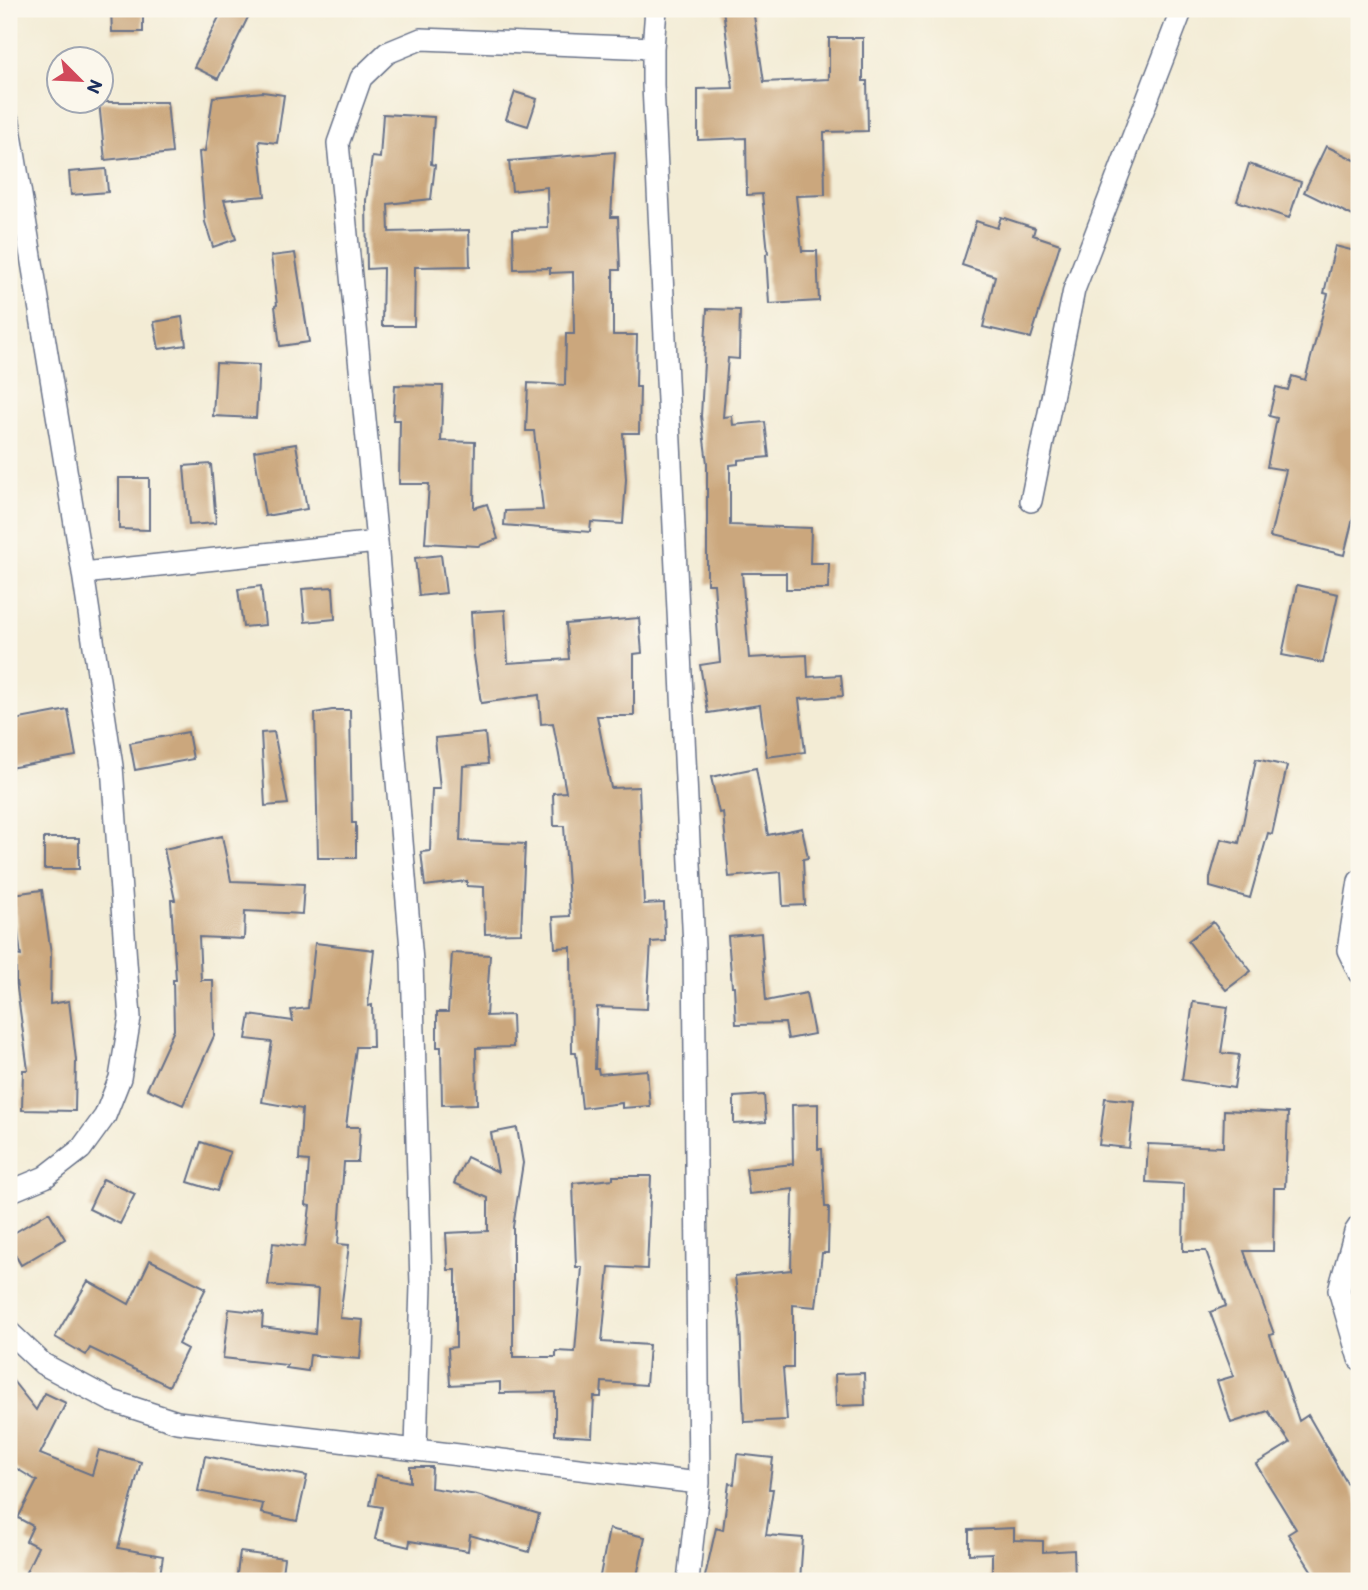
<svg xmlns="http://www.w3.org/2000/svg" width="1368" height="1590" viewBox="0 0 1368 1590" font-family="Itim,sans-serif">
<style>
.building{fill:#cba77d}
.lines{fill:none;stroke-linecap:round;stroke-linejoin:round}
.street-casing{stroke:#677188;stroke-width:24}
.street{stroke:#fff;stroke-width:21}
</style>
<rect width="100%" height="100%" fill="#fbf7ec"/>
<filter id="ink" filterUnits="userSpaceOnUse"><feTurbulence type="fractalNoise" baseFrequency=".0143" numOctaves="2"/><feDisplacementMap in="SourceGraphic" scale="14" xChannelSelector="R" yChannelSelector="G"/><feConvolveMatrix kernelMatrix="1 2 1 2 8 2 1 2 1" color-interpolation-filters="sRGB"/></filter>
<filter id="wash" filterUnits="userSpaceOnUse"><feTurbulence type="fractalNoise" baseFrequency=".00686" numOctaves="4" result="noise"/><feDisplacementMap in="SourceGraphic" scale="28" xChannelSelector="R" yChannelSelector="G"/><feGaussianBlur stdDeviation="1.57" result="paint"/><feColorMatrix in="noise" values="0 0 0 0 0 0 0 0 0 0 0 0 0 0 0 0 0 1.4 0 .05"/><feComposite in="paint" operator="in"/></filter>
<g filter="url(#wash)">
<rect width="100%" height="100%" fill="#f3ecd5"/>
<g id="blocks">
<path class="building" d="M111 9H143V32H112Z
M223 9H252L218 79 194 67Z
M723 9H753L764 82 829 79V38H863V81H867L868 131 824 132 825 195 796 196 802 251H817L819 301 769 304 766 254 768 253 762 194 747 195 746 138 698 140V89L733 88Z
M263 92 284 95 277 143 259 141 265 196 224 200 236 239 213 247 205 222 199 152 205 151 213 97Z
M515 92 537 99 528 126 506 119Z
M99 102H167L172 153 105 160Z
M383 114 434 117 431 164 435 165 431 199 388 204 389 232 469 230 470 266 415 267 414 326H382L383 268 367 269 366 200 372 157 380 158Z
M1326 146 1359 162V219L1304 192Z
M615 152 611 217H618L620 270H613V335H637L636 387H640L639 433H623L626 479 623 524 591 522 590 532 504 525 505 511 543 510 534 431H526L528 383 565 385 566 334H574L573 272 550 273V268L514 269 513 229 548 228 547 187 512 191 509 161Z
M1249 164 1301 182 1289 218 1237 201Z
M106 169 108 192 71 195 69 172Z
M1001 217 1035 228 1033 235 1060 244 1031 338 983 327 995 276 962 265 976 221 997 228Z
M1335 246 1359 252V494L1344 555 1270 537 1286 470 1267 467 1277 418 1269 416 1276 387 1288 390 1292 376 1305 380 1328 294 1324 293Z
M295 253 309 342 280 346 275 306 277 305 271 256Z
M707 309 740 310 739 359 728 358 723 417 732 416 733 425 765 422 769 457 738 460V464L730 465V525L811 528 810 563H829L828 589H786V573H742L749 658 807 655 808 677 841 675 843 696 799 699 805 752 767 757 760 705 708 713 700 665 720 662 714 584H707V463L701 416Z
M182 317 186 345 159 349 154 322Z
M216 363 259 365 256 418 213 416Z
M395 385 443 386 441 441 475 442 474 508 487 504 498 539 478 546 425 543 429 484H399L400 420H393Z
M296 444 307 509 265 516 254 451Z
M211 464 216 523 189 525 184 466Z
M119 478H149V530L119 529Z
M441 555 446 593 419 596 415 558Z
M1297 585 1338 594 1323 663 1282 655Z
M261 586 265 625 243 627 238 589Z
M333 587 335 619 305 622 302 589Z
M505 610 508 663 569 659 566 624 639 618 642 653 634 654V716H597L611 788 639 787 644 904 664 903 665 941 651 942 647 1009 597 1007 595 1069H598L599 1074 647 1070 650 1106 622 1108V1103L582 1108 576 1053H572L571 947 555 948 553 917 570 916 564 826H554L553 793 566 792 553 723 541 724 539 695 481 703 473 649 471 612Z
M68 710 76 756 9 768V721Z
M332 710H350L352 823H356V858H318L315 713Z
M188 732 193 759 135 770 130 743Z
M274 732 288 804 265 806 261 733Z
M485 733 488 764 463 766 460 841 525 844 521 933 485 934 484 887 467 886V881L425 886 421 852 430 851 432 789H440L435 738Z
M1256 759 1287 766 1272 834 1268 833 1250 898 1210 887V878L1221 839 1239 843Z
M756 768 768 835 802 828 808 858 803 859 805 905 783 906 781 872 729 877 723 812 719 813 711 777Z
M222 836 231 881 304 884 302 914 245 911 244 939 199 937 201 980H213L214 1036 183 1105 147 1089 174 1030 173 980H176L171 900H175L164 849Z
M44 838H79V869H44Z
M42 890 51 954 50 1004 69 1001 76 1060 75 1111 22 1110 23 1070H28L16 981V955L21 956 13 894Z
M1213 922 1251 971 1226 990 1188 941Z
M761 933 766 1001 806 993 814 1034 788 1039 785 1023 736 1024 734 986H732L728 936Z
M315 943 374 950 368 1006 372 1005 373 1047H356L346 1127H360L358 1162H344L338 1244 349 1245 340 1318 363 1320 360 1359 310 1355 308 1371 286 1368 287 1365 223 1358 229 1309 263 1313 262 1327 315 1334 318 1289 268 1285 273 1243 305 1247 310 1206 306 1205 309 1161 299 1160 302 1109 262 1102 272 1042 246 1039 250 1015 293 1021 291 1010 308 1008Z
M452 953 490 955 486 1016 512 1015 513 1047 476 1048 477 1104 442 1105 441 1047H437V1012H448Z
M1193 1002 1228 1007 1221 1053 1239 1055 1234 1088 1182 1080Z
M764 1095 766 1122 734 1124V1097Z
M1105 1098 1134 1101 1129 1148 1099 1145Z
M818 1104V1149H822L825 1207H829L828 1253H822L816 1307 793 1305V1368H783L787 1420 744 1422 740 1322 735 1276 791 1270 793 1189 749 1194 746 1169 793 1164 792 1105Z
M1224 1110 1288 1113 1285 1188H1274L1273 1251H1244L1274 1334 1270 1335 1299 1421 1308 1415 1359 1504V1581H1318L1288 1534 1296 1529 1256 1464 1290 1443 1268 1411 1231 1423 1217 1381 1234 1376 1210 1312 1226 1306 1206 1251H1183L1184 1184 1146 1182 1148 1144 1223 1147Z
M517 1128 523 1163 513 1227V1357H556V1351L575 1352 582 1267H576L573 1183 613 1179V1176H651L647 1269 609 1267 602 1342 649 1345 646 1385 602 1382 601 1397H594L592 1437 555 1435V1392L500 1393V1382L450 1385 448 1348 456 1347V1270H448L446 1233 488 1231V1198L454 1183 467 1157 498 1172 491 1133Z
M201 1142 230 1152 217 1191 188 1182Z
M103 1179 135 1194 120 1224 89 1209Z
M49 1212 65 1239 21 1265 9 1244V1236Z
M150 1260 206 1288 178 1344 187 1349 169 1386 90 1348 86 1355 55 1337 88 1281 129 1304Z
M864 1373 865 1405 836 1406 835 1374Z
M9 1376 36 1410 45 1393 66 1403 40 1454 92 1475 99 1450 141 1462 118 1548 163 1556 159 1581H39L25 1574 38 1547 26 1541 33 1526 18 1518 37 1481 9 1464Z
M737 1454 773 1458 769 1489H773L766 1535 803 1538 800 1581H704L716 1528 723 1530 729 1483 734 1484Z
M205 1456 307 1476 297 1521 261 1513 263 1504 198 1491Z
M410 1467H432L431 1488 477 1495 539 1514 529 1552 470 1535 468 1551 410 1541 409 1547 375 1539 382 1507 370 1505 376 1475 410 1482Z
M1014 1528V1540L1043 1541V1552L1074 1550 1075 1581H992V1553L969 1554V1530Z
M609 1529 645 1537 636 1581H599Z
M240 1552 284 1558 281 1581H236Z"/>
</g>
</g>
<g filter="url(#ink)">
<use href="#blocks" fill-opacity="0" stroke="#677188" stroke-width="2"/>
<g class="lines">
<g class="street-casing">
<path id="street" d="M656 9 653 48V85L694 947 699 1483 688 1581
M9 122 83 573 112 766 130 1018 120 1078 105 1116 81 1149 45 1177 9 1192
M1031 501 1074 290 1182 9
M83 573 377 542
M1359 881 1348 950 1359 973
M1359 1226 1355 1232 1339 1290 1359 1359
M9 1332 43 1364 112 1401 177 1422 699 1483
M416 1448 421 1285 412 961 377 542 338 143 361 78 387 53 421 39 653 48"/>
</g>
<use href="#street" class="street"/>
</g>
</g>
<rect width="1368" height="1590" fill="none" stroke="#fbf7ec" stroke-width="35"/>
<g transform="translate(80 80) rotate(114)"><circle r="33" fill="#fbf7ec" stroke="#a1a7b3" stroke-width="2"/>
<path d="M0-5L12 26L0 18L-12 26Z" fill="#d1495b"/>
<text y="-10" font-size="19" font-weight="bold" text-anchor="middle" fill="#1b2f5e">N</text>
</g>
</svg>
